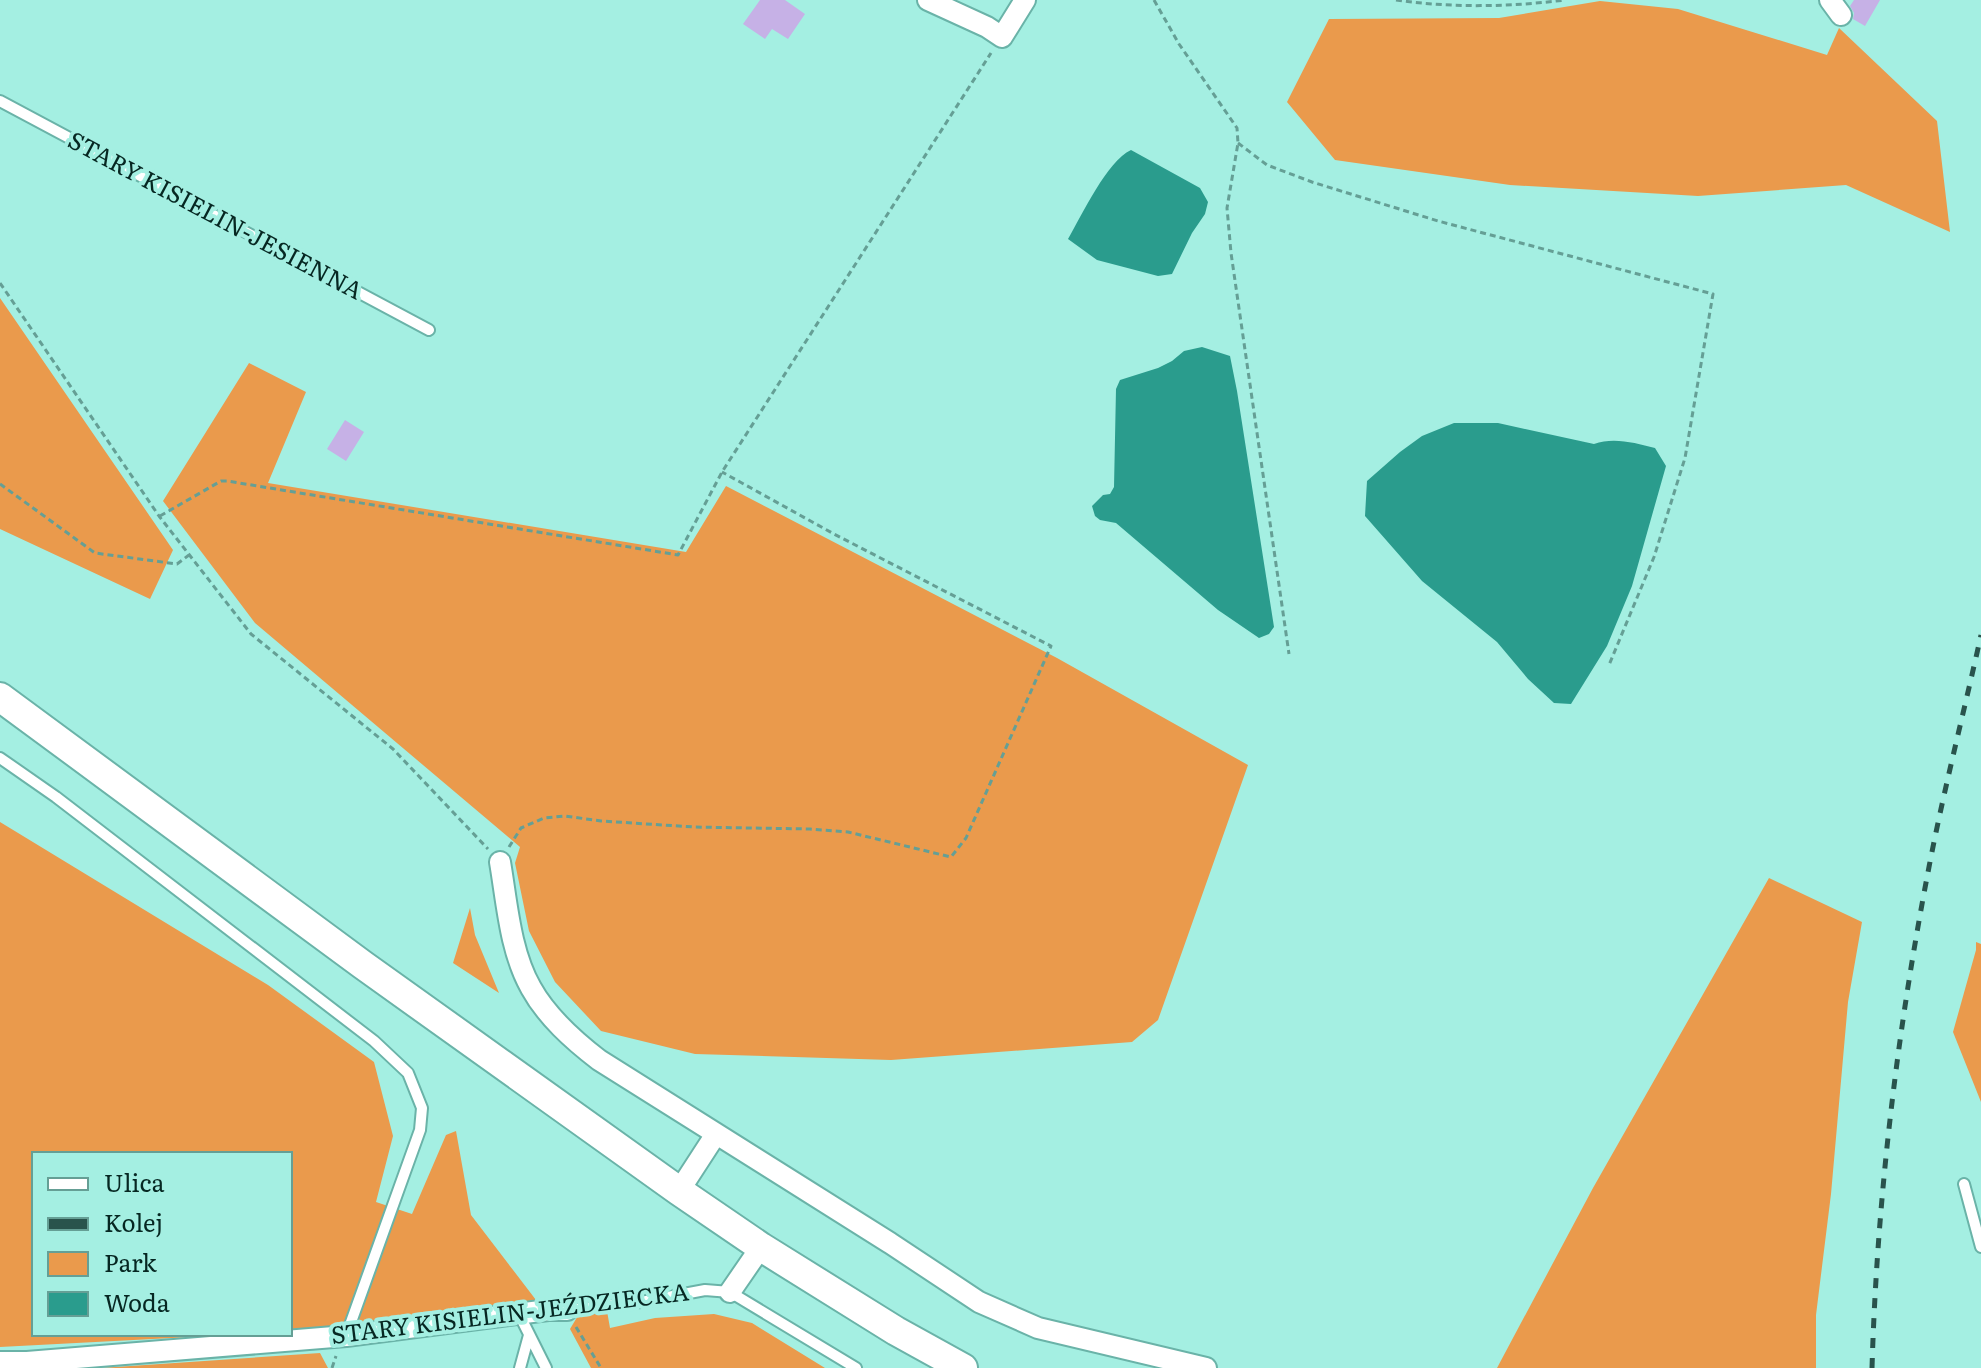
<svg xmlns="http://www.w3.org/2000/svg" width="1981" height="1368" viewBox="0 0 1981 1368" font-family="Literata,serif">
<style>
.green{fill:#ea9a4c}
.water{fill:#2a9c8d}
.building{fill:#c6b1e6}
.lines{fill:none;stroke-linecap:round;stroke-linejoin:round}
.lane-casing{stroke:#6ab3a8;stroke-width:14}
.street-casing{stroke:#6ab3a8;stroke-width:24}
.secondary-casing{stroke:#6ab3a8;stroke-width:32}
.path{stroke:#659f95;stroke-width:3;stroke-dasharray:6 4;stroke-linecap:butt}
.lane{stroke:#fff;stroke-width:10}
.street{stroke:#fff;stroke-width:20}
.secondary{stroke:#fff;stroke-width:28}
.rail{stroke:#29534c;stroke-width:5;stroke-dasharray:10 10;stroke-linecap:butt}
.labels{text-anchor:middle;stroke-width:8;stroke-linejoin:round;paint-order:stroke}
.street-label{font-size:24px;fill:#062722;stroke:#a4efe2}
</style>
<rect width="100%" height="100%" fill="#a4efe2"/>
<path class="green" d="M1600 1 1678 9 1827 55 1839 28 1937 121 1950 232 1846 185 1698 196 1510 185 1335 160 1287 102 1329 19 1499 18Z
M0 298 173 550 150 599 0 529Z
M249 363 306 392 268 483 686 552 726 486 1057 658 1248 765 1158 1020 1132 1042 891 1060 695 1054 601 1031 555 982 529 931 515 863 520 847 255 623 163 501Z
M0 822 268 985 374 1062 393 1136 376 1202 412 1214 446 1135 456 1131 471 1215 536 1300 336 1329 290 1332V1154H34V1334H248L0 1347Z
M1769 878 1862 922 1848 1002 1831 1194 1816 1315V1368H1497L1593 1188Z
M470 908 475 935 499 993 453 963Z
M1976 942 1981 944V1102L1953 1032 1976 950Z
M607 1311 610 1328 655 1318 714 1314 752 1323 825 1368H591L570 1329 579 1314Z
M320 1353 328 1368H101Z"/>
<path class="water" d="M1131 150 1200 188 1208 202 1205 214 1192 233 1172 274 1158 276 1097 260 1068 239C1082 215 1107 161 1131 150Z
M1202 347 1230 356 1237 391 1274 627 1269 634 1259 638 1218 610 1116 523 1100 520 1095 516 1092 506 1103 495 1110 494 1114 487 1116 389 1120 380 1158 368 1172 361 1184 351Z
M1454 423H1498L1594 444C1614 437 1635 443 1655 448L1666 466 1632 586 1607 646 1571 704 1554 703 1528 679 1497 642 1422 581 1365 516 1367 481 1400 452 1422 436Z"/>
<path class="building" d="M760 0H785L805 14 788 39 772 29 765 39 743 24Z
M1854 0H1880L1865 26 1853 19 1854 13 1850 6Z
M345 420 364 432 346 461 327 449Z"/>
<g class="lines">
<g class="lane-casing">
<path id="lane" d="M0 101 429 330
M0 758 56 797 374 1041 408 1073 422 1108 420 1130 346 1336
M1964 1184 1981 1247
M567 1310 641 1302 705 1290 730 1292 856 1368
M519 1314 546 1368
M520 1368 529 1335"/>
</g>
<g class="street-casing">
<path id="street" d="M928 0 987 27 1002 37 1025 0
M1830 0 1841 15
M500 862C507 903 510 951 531 988 547 1017 573 1040 599 1060L890 1243 979 1302 1038 1328 1206 1368
M679 1191 716 1134
M730 1292 761 1247
M0 1362H27L346 1336 548 1310H567"/>
</g>
<g class="secondary-casing">
<path id="secondary" d="M0 697 363 965 679 1191 761 1247 896 1331 963 1368"/>
</g>
<path class="path" d="M1154 0 1179 44 1237 128 1238 143 1227 208 1231 253 1289 654
M1396 0C1451 8 1510 7 1565 0
M1238 143 1267 165 1312 182 1438 221 1713 294 1685 458 1654 557 1609 665
M0 283 159 516 251 634 393 749 488 849
M0 484 95 553 177 564 189 555
M160 516 221 481H227L678 555 722 472 991 53
M509 847 521 828 544 818 565 816 601 821 694 827 810 829 848 832 951 857 966 838 1051 646 834 534 722 472
M576 1327 601 1368
M332 1368 336 1356"/>
<use href="#lane" class="lane"/>
<use href="#street" class="street"/>
<use href="#secondary" class="secondary"/>
<path class="rail" d="M1872 1368C1877 1200 1897 1032 1929 867 1944 789 1964 712 1981 635"/>
</g>
<g class="labels">
<g class="street-label">
<text transform="translate(215 216) rotate(28)" y="8">STARY KISIELIN-JESIENNA</text>
<text transform="translate(510 1314) rotate(-7)" y="8">STARY KISIELIN-JEŹDZIECKA</text>
</g>
</g>
<rect x="32" y="1152" width="260" height="184" fill="#a4efe2" stroke="#659f95" stroke-width="2"/>
<rect x="48" y="1178" width="40" height="12" fill="#ffffff" stroke="#659f95" stroke-width="2"/>
<text x="104" y="1192" font-size="24" fill="#062722">Ulica</text>
<rect x="48" y="1218" width="40" height="12" fill="#29534c" stroke="#659f95" stroke-width="2"/>
<text x="104" y="1232" font-size="24" fill="#062722">Kolej</text>
<rect x="48" y="1252" width="40" height="24" fill="#ea9a4c" stroke="#659f95" stroke-width="2"/>
<text x="104" y="1272" font-size="24" fill="#062722">Park</text>
<rect x="48" y="1292" width="40" height="24" fill="#2a9c8d" stroke="#659f95" stroke-width="2"/>
<text x="104" y="1312" font-size="24" fill="#062722">Woda</text>
</svg>
